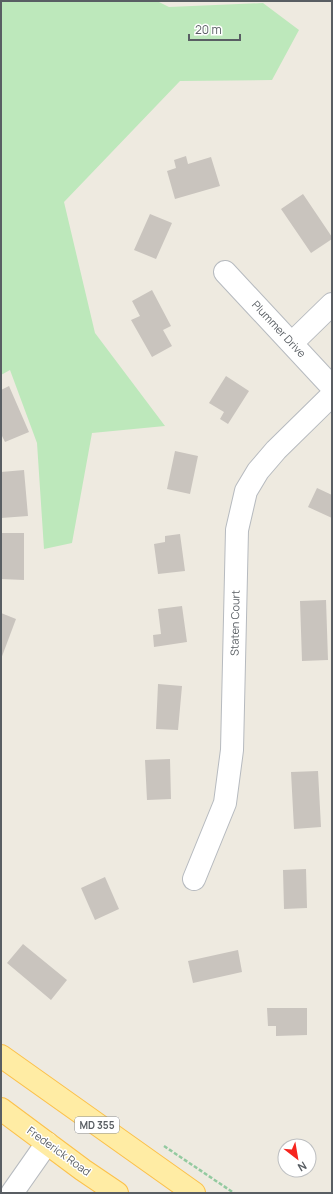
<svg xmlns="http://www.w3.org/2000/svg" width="333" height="1194" viewBox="0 0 333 1194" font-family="Manrope,sans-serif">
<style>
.green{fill:#bde8bb}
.building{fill:#c9c4be}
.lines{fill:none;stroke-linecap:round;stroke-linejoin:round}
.minor-casing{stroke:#b6babf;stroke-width:24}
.major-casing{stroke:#fcc14b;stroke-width:24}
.path{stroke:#93caa0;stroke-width:2.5;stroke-dasharray:4 2;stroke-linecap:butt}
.minor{stroke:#fff;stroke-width:22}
.major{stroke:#ffeca4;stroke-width:22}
.labels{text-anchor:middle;stroke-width:3;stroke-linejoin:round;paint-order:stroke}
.shield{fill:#fff;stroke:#8b8e92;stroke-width:1}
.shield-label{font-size:10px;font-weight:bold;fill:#595e63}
.street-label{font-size:11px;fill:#595e63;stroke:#fff}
</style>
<rect width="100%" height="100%" fill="#eeeae0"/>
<path class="green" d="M1 1H157L169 7 263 3 299 30 272 80 180 81 64 202 95 333 165 426 92 433 72 543 44 549 37 443 10 370 1 375Z"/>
<path class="building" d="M186 156 188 164 211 157 220 186 175 199 167 171 176 168 174 160Z
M303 194 332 237V239L311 253 281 209Z
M150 214 172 223 156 259 134 250Z
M152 290 171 326 163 330 172 346 152 357 131 320 140 316 132 301Z
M226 376 249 391 228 424 220 419 224 412 209 403Z
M9 386 29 432 5 442 1 434V390Z
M175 451 198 456 190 494 167 489Z
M24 470 28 516 1 518V472Z
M317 488 332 495V518L308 507Z
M1 533H24V580L1 579Z
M180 534 185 571 158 574 154 544 165 542V536Z
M326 600 328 660 302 661 300 601Z
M182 606 187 642 154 647 153 635 161 634 158 609Z
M1 613 16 619 1 659Z
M158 684 182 686 178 730 156 729Z
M170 759 171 799 147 800 145 760Z
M318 771 321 827 294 829 291 772Z
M306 869 307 908 284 909 283 870Z
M105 877 119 909 95 920 81 888Z
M23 944 67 980 51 1000 7 963Z
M238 950 242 972 193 983 188 961Z
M267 1008H307V1035L276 1036V1026H268Z"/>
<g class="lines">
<g class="minor-casing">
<path id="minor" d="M225 272 332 387
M292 343 332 304
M194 879 225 803 232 750 237 530 246 491 258 471 276 450 332 395
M12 1193 47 1143"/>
</g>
<g class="major-casing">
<path id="major" d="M1 1056 194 1193
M1 1109 83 1170 117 1193"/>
</g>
<path class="path" d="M164 1146 234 1193"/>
<use href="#minor" class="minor"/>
<use href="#major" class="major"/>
</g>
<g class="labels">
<rect class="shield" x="75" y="1117" width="44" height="16" rx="3"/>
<g class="shield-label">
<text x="97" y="1129">MD 355</text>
</g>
<g class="street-label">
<text transform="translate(279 329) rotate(47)" y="4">Plummer Drive</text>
<text transform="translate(235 623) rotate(-89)" y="4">Staten Court</text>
<text transform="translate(59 1151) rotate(36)" y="4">Frederick Road</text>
</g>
</g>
<rect width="333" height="1194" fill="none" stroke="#595e63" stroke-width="4"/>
<g transform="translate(297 1158) rotate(149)"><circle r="19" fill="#ffffff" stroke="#bdbfc1"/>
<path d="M0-3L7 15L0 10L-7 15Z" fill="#f6241e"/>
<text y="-6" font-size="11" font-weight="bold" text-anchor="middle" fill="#595e63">N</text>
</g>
<path d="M189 34v6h51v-6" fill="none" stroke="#595e63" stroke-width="2"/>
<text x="195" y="34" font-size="12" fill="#595e63" stroke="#ffffff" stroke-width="3" paint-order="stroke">20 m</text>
</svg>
